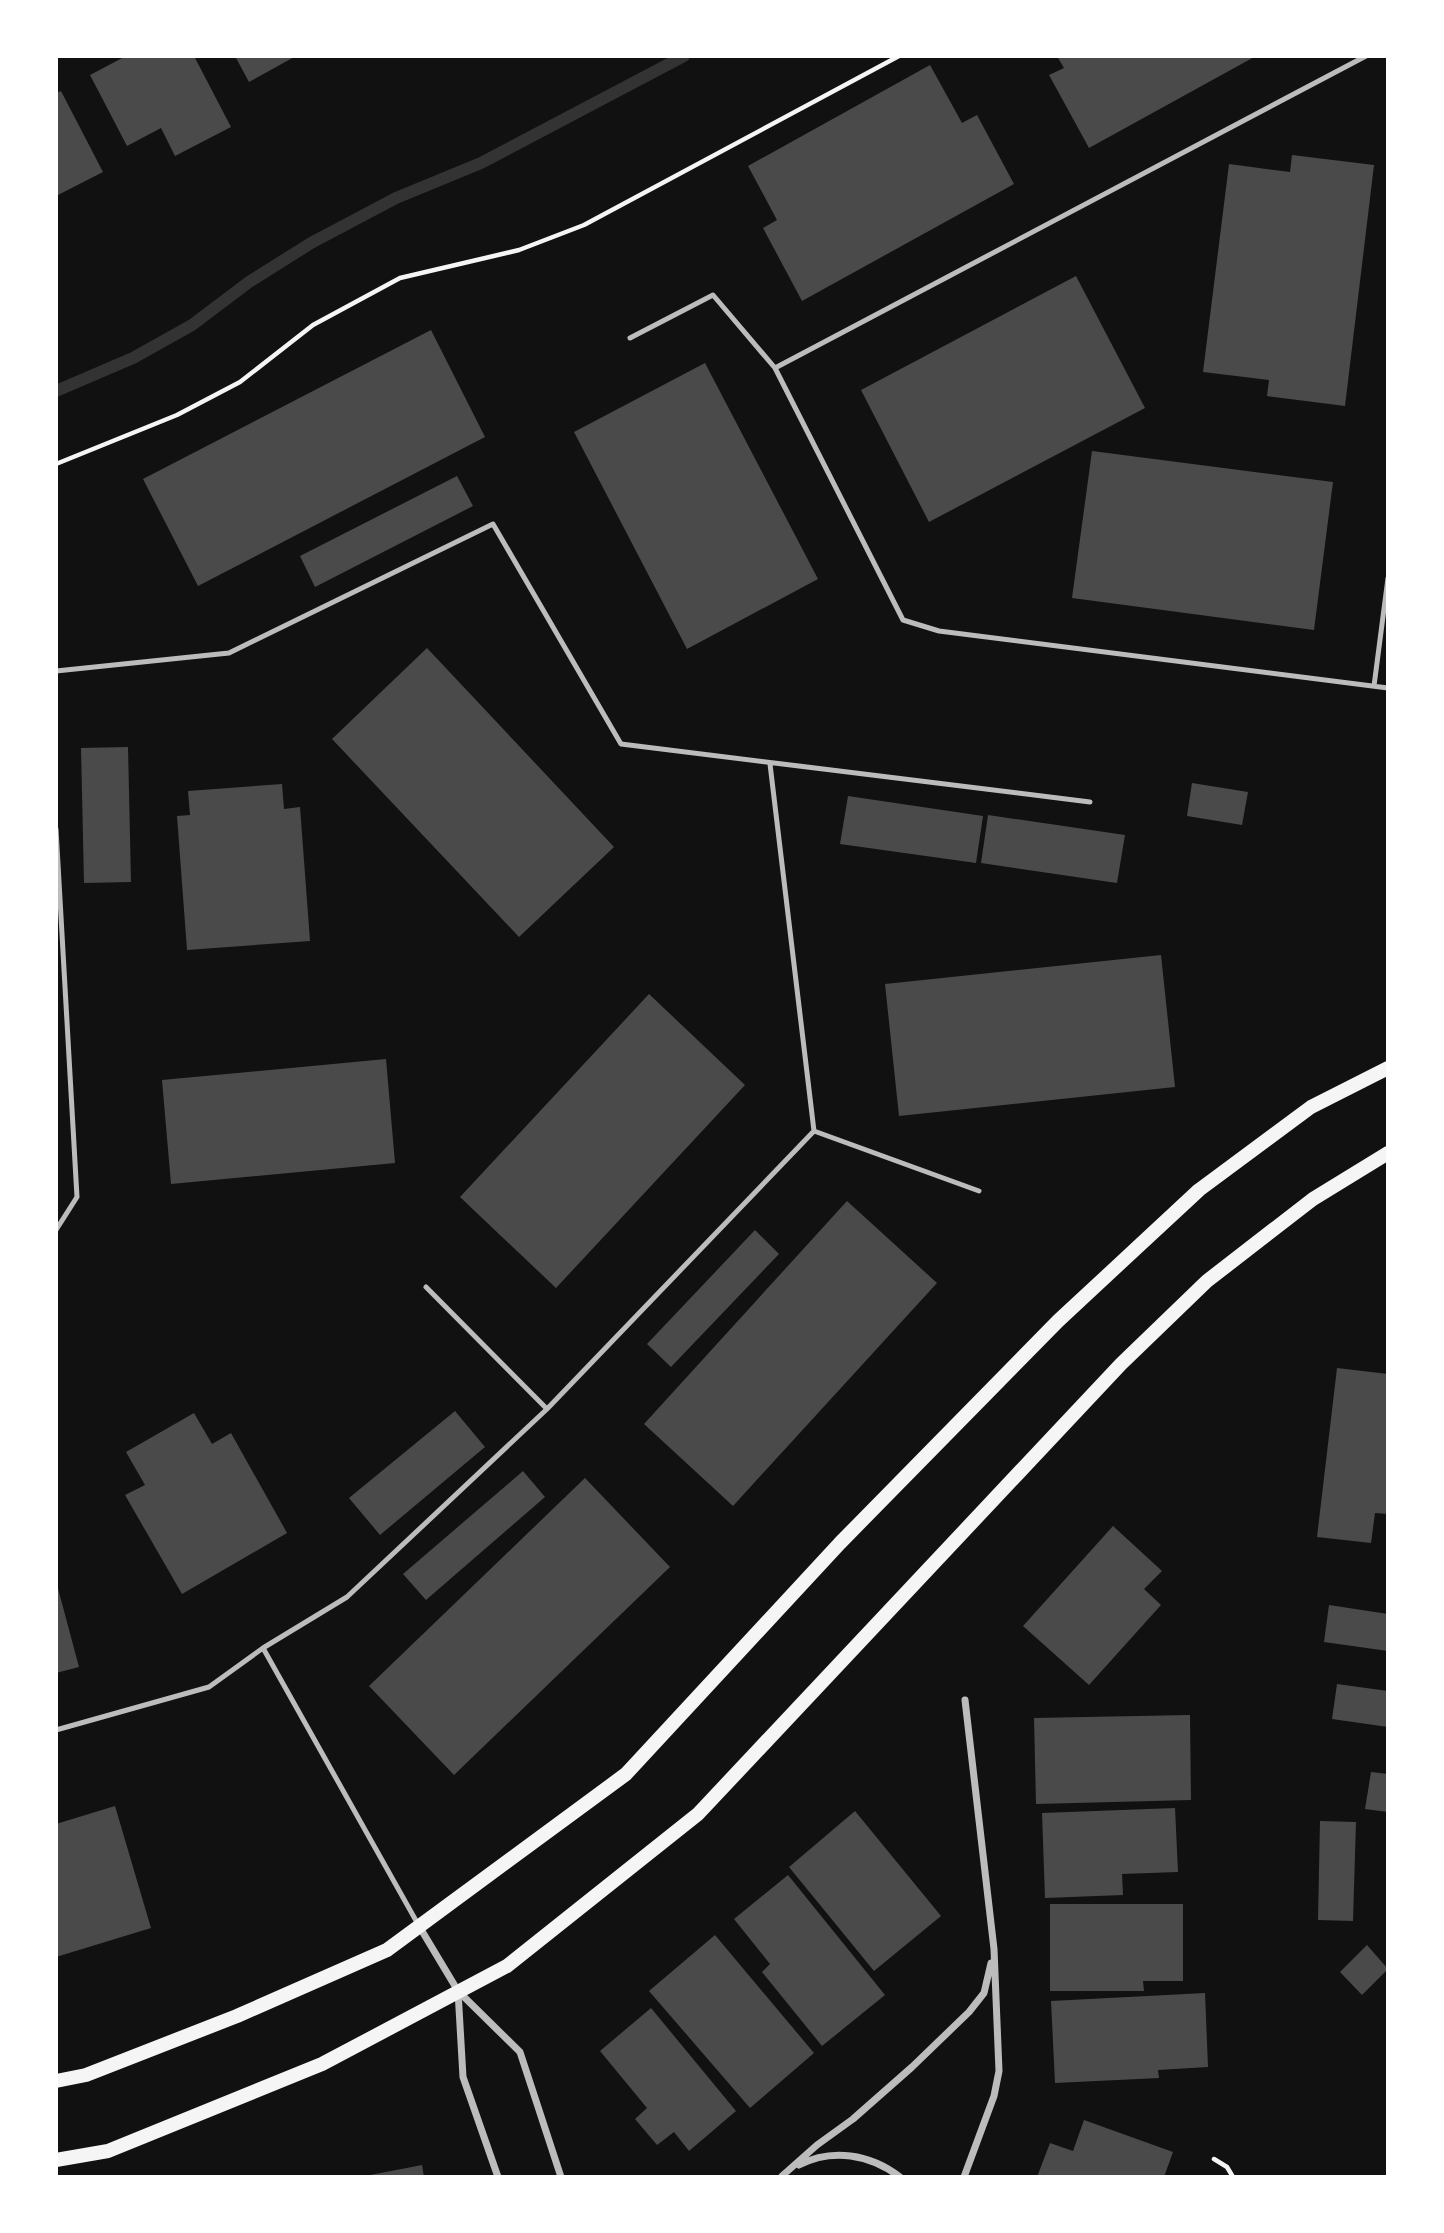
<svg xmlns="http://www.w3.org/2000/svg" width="1444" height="2233" viewBox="0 0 1444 2233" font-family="Montserrat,sans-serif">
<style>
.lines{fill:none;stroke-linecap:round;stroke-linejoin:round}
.stream{stroke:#333;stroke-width:12}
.building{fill:#4a4a4a}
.path{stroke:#f5f5f5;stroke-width:4.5}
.service{stroke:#bcbcbc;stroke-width:5}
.minor{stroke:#bcbcbc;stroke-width:7}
.secondary{stroke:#f5f5f5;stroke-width:14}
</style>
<rect width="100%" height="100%" fill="#111"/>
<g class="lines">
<path class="stream" d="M56 391 133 358 192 325 249 282 311 243 396 198 481 163 684 56"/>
</g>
<path class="building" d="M126 56H194L231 127 175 156 161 128 127 146 90 75Z
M235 56H296L249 82Z
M1057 56H1256L1089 148 1049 75 1064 68Z
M930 65 962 123 977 115 1014 184 802 301 763 228 777 220 748 166Z
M61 91 103 172 56 196V93Z
M1292 155 1374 165 1345 406 1267 396 1269 380 1203 372 1229 164 1290 172Z
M1076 276 1145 408 929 522 861 390Z
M431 330 485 437 198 586 143 479Z
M705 363 818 579 687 649 574 432Z
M1092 451 1333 482 1314 630 1072 598Z
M457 476 473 506 315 587 300 556Z
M427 648 614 847 519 937 332 739Z
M128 747 131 882 84 883 81 748Z
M1192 783 1248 792 1242 825 1187 816Z
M282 784 284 809 300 807 310 941 187 950 177 816 190 815 188 791Z
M848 796 983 816 976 863 840 844Z
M988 815 1125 835 1117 883 981 863Z
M1161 955 1175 1087 899 1116 885 984Z
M649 994 745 1085 556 1288 460 1197Z
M386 1059 395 1163 171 1184 162 1080Z
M847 1201 937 1283 733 1506 644 1424Z
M755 1230 779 1254 671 1367 647 1344Z
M1337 1368 1388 1374V1514L1375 1513 1371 1543 1317 1537Z
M455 1411 485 1447 380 1535 349 1498Z
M194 1413 212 1444 231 1433 287 1533 182 1594 125 1495 145 1485 126 1452Z
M523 1471 545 1497 426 1600 403 1574Z
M585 1478 670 1567 454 1775 369 1686Z
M1113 1526 1162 1571 1144 1589 1161 1605 1089 1685 1023 1626Z
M56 1581 79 1667 56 1673Z
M1329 1605 1388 1614V1651L1324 1642Z
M1337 1684 1388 1691V1727L1332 1719Z
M1190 1715 1191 1800 1036 1804 1034 1718Z
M1371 1772 1388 1774V1812L1365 1809Z
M115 1806 151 1928 56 1957V1824Z
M1175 1808 1178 1872 1122 1874 1123 1895 1045 1898 1042 1813Z
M855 1811 941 1916 874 1971 789 1867Z
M1320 1821 1356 1822 1353 1921 1318 1920Z
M788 1875 885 1995 822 2046 762 1972 770 1964 734 1919Z
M1050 1904H1183V1981H1143L1144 1991H1050Z
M715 1935 814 2053 750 2108 649 1991Z
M1367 1945 1388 1969 1362 1995 1340 1972Z
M1205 1993 1208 2067 1158 2070 1159 2078 1055 2083 1051 2001Z
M651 2008 736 2111 689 2151 674 2132 657 2145 635 2119 647 2108 600 2051Z
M1084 2120 1173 2152 1164 2177H1037L1050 2143 1073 2151Z
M422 2165 424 2177H365V2176Z"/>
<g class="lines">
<path class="path" d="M56 464 177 415 240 382 313 325 400 278 519 250 584 225 899 56
M1214 2159 1227 2167 1233 2177"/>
<path class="service" d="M1366 56 775 368 903 620 939 631 1388 688
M630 338 713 295 775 368
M56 671 229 653 493 524 621 744 1090 802
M1374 686 1388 578
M56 829 77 1197 56 1230
M814 1131 979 1191
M426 1287 547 1409
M263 1648 347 1597 547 1409 814 1131 770 764
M56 1730 209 1687 263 1648 419 1926"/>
<path class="minor" d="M419 1926 458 1991 520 2052 561 2177
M458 1991 463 2077 498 2177
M799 2165C832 2148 870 2154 900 2177
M782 2176 817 2145 853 2119 912 2067 969 2012 984 1993 991 1963
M964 2177 994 2096 999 2071 994 1949 965 1700"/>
<path class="secondary" d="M56 2081 86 2075 237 2016 387 1950 626 1774 840 1543 1058 1321 1199 1190 1311 1107 1388 1068
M56 2160 108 2151 322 2064 507 1966 698 1814 1121 1364 1207 1281 1313 1199 1388 1153"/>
</g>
<rect width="1444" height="2233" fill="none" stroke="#ffffff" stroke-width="116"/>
</svg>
